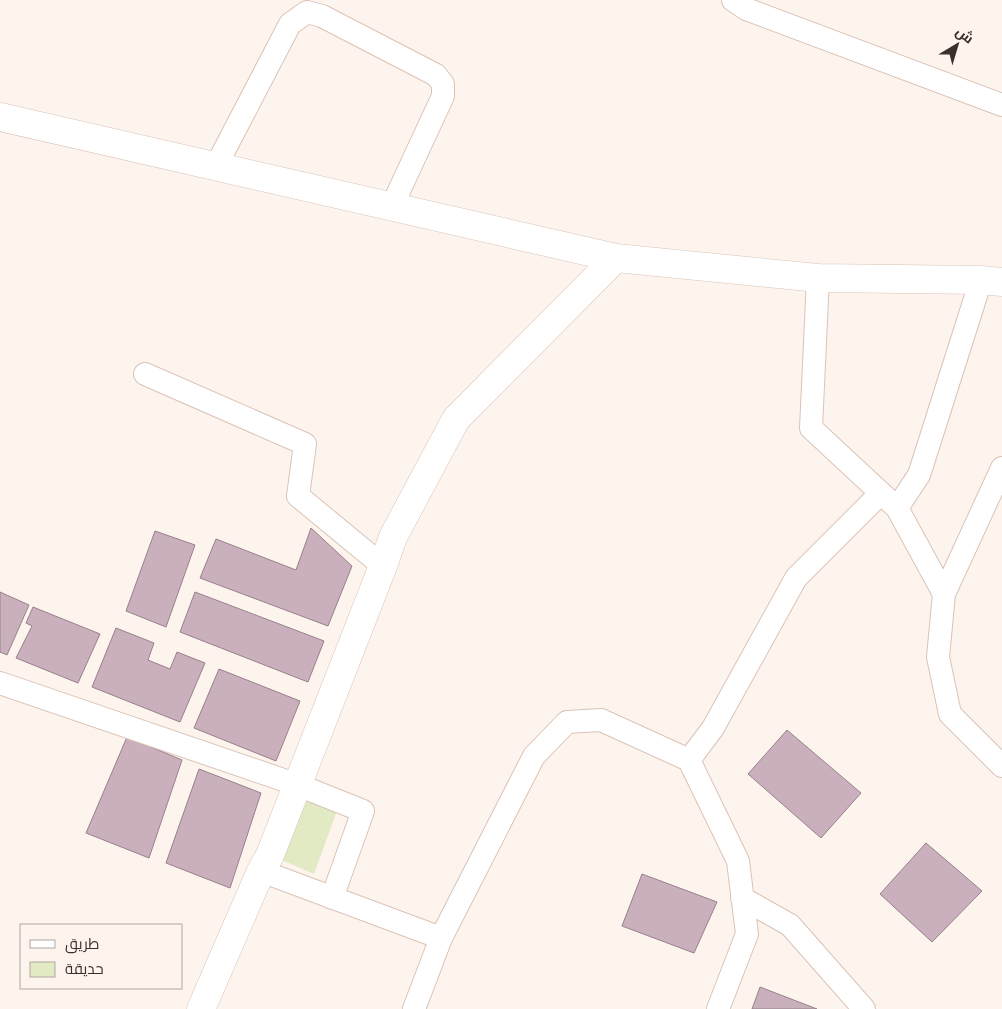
<svg xmlns="http://www.w3.org/2000/svg" width="1002" height="1009" viewBox="0 0 1002 1009" font-family="'Exo 2',Cairo,sans-serif">
<style>
.green{fill:#e1eac3}
.building{fill:#c9b0bc;stroke:#97808b}
.lines{fill:none;stroke-linecap:round;stroke-linejoin:round}
.street-casing{stroke:#dac3b6;stroke-width:24}
.secondary-casing{stroke:#dac3b6;stroke-width:29}
.street{stroke:#fff;stroke-width:22}
.secondary{stroke:#fff;stroke-width:28}
</style>
<rect width="100%" height="100%" fill="#fef4ee"/>
<path class="green" d="M294 795 338 808 314 874 270 855Z"/>
<path class="building" d="M311 528 352 566 328 626 200 578 216 539 296 570Z
M155 531 195 545 166 627 126 611Z
M0 592 29 605 7 655 0 652Z
M195 592 324 641 308 682 180 632Z
M33 607 100 634 78 683 16 658 32 626 26 623Z
M116 628 154 643 148 660 170 669 177 652 205 663 180 722 92 687Z
M219 669 300 701 276 761 194 728Z
M787 730 861 793 821 838 748 774Z
M127 737 182 760 149 858 86 833Z
M199 769 261 793 230 888 166 863Z
M926 843 982 891 932 942 880 894Z
M642 874 717 902 694 953 622 926Z
M760 987 817 1009H752Z"/>
<g class="lines">
<g class="street-casing">
<path id="street" d="M733 0 746 9 1002 105
M216 166 290 24 307 12 322 16 436 75 443 84V96L392 206
M818 278 811 428 897 508 944 594
M145 374 305 444 298 496 383 566
M1002 468 944 594 938 657 950 714 1002 766
M897 508 919 475 981 280
M0 683 298 785 363 811 332 898
M689 760 713 728 796 578 881 493
M261 871 441 938
M742 898 790 925 864 1009
M414 1009 441 938 534 756 567 722 601 720 689 760 738 861 747 934 718 1009"/>
</g>
<g class="secondary-casing">
<path id="secondary" d="M0 117 616 258 818 278 981 280 1002 282
M201 1009 261 871 270 855 383 566 393 537 456 419 616 258"/>
</g>
<use href="#street" class="street"/>
<use href="#secondary" class="secondary"/>
</g>
<rect x="20" y="924" width="162" height="65" fill="#fef4ee" stroke="#b0a6a0"/>
<rect x="30" y="940" width="25" height="8" fill="#ffffff" stroke="#b0a6a0"/>
<text x="65" y="949" font-size="15" fill="#3a302b">طريق</text>
<rect x="30" y="962" width="25" height="15" fill="#e1eac3" stroke="#b0a6a0"/>
<text x="65" y="974" font-size="15" fill="#3a302b">حديقة</text>
<g transform="translate(957 45) rotate(38)" stroke="#fef4ee" stroke-width="4" paint-order="stroke">
<path d="M0-4L9 19L0 12L-9 19Z" fill="#3a302b"/>
<text y="-8" font-size="14" font-weight="bold" text-anchor="middle" fill="#3a302b">ش</text>
</g>
</svg>
